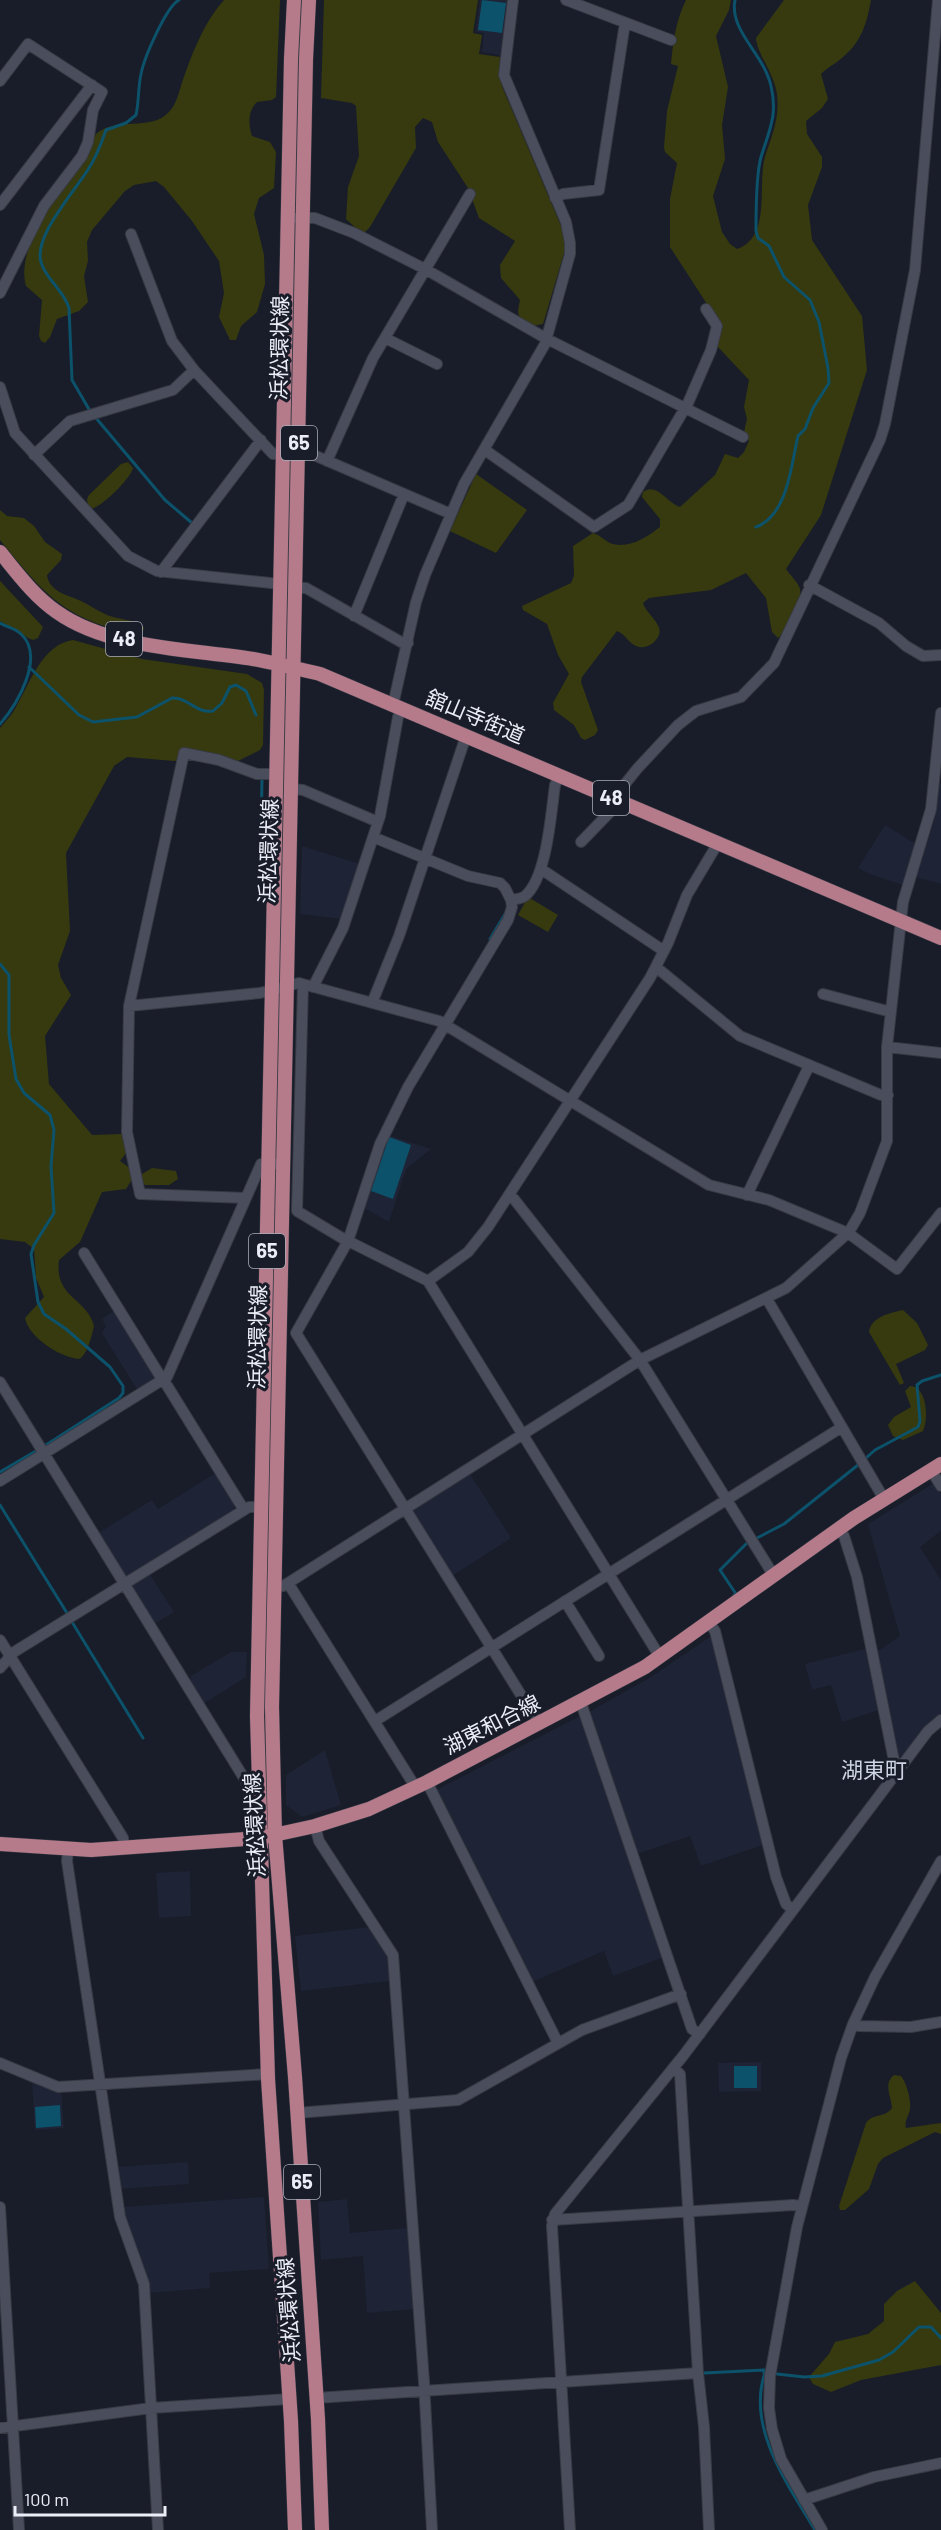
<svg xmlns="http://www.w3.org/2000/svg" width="941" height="2530" viewBox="0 0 941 2530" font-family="Barlow,'Noto Sans JP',sans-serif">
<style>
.built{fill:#1e2335}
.green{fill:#363a0e}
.water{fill:#0c526b}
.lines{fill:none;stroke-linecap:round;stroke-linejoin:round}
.stream{stroke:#0c526b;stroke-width:3}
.minor-casing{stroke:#383a44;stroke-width:12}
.major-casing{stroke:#383a44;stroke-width:15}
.minor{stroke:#4a4e5c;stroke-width:10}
.major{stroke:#b57b8b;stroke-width:14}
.labels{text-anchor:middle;stroke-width:6;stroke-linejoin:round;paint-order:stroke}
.shield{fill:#191d29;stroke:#acafb9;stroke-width:1.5}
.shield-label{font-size:20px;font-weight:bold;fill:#ebeef7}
.street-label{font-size:21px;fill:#ebeef7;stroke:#191d29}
.neighbourhood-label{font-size:22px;fill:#ced4e4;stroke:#191d29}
</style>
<rect width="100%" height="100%" fill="#191d29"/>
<path class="built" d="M480 0H508L500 55 482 52 484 33 476 32Z
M939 784H941V884L916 877 934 822Z
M885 825 916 844 903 885 872 875 858 868Z
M302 846 360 864 342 919 300 914Z
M388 1135 431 1149 406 1169 389 1222 362 1207Z
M116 1309 158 1378 138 1391 102 1333 106 1326 102 1319Z
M217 1472 235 1502 233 1513 127 1577 124 1576 98 1533 152 1500 158 1509Z
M470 1474 511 1538 452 1576 413 1513V1510Z
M934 1483 941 1494V1531L920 1547 941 1580V1713L929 1723 902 1758 898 1757 875 1653 900 1636 868 1524Z
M149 1573 174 1612 154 1624 131 1586V1583Z
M711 1636 763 1845 701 1866 690 1836 637 1854 589 1712 651 1677Z
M865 1649 879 1710 842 1722 831 1685 812 1690 805 1664Z
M231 1652H247L246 1677 203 1704 190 1682 191 1676Z
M582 1715 664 1957 613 1976 604 1951 532 1982 436 1790Z
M325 1750 341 1805 302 1817 286 1805V1775Z
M190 1871 191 1916 159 1918 156 1873Z
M369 1927 388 1957 390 1981 301 1991 295 1936Z
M761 2062V2091L719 2092 718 2063Z
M32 2080 61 2090 64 2128 35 2130Z
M188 2162 189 2184 120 2189 117 2167Z
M264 2197 269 2269 209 2273 210 2288 148 2293 123 2207Z
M347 2199 350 2233 408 2228 415 2309 367 2313 363 2256 321 2260 318 2202Z"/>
<path class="green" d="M224 0H280L276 97 272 100 257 102C248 111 248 124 252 136L270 142 276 152 274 188 259 198 254 214 264 255 265 284 257 312 241 326 236 340H230L219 317 224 293 219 261 192 221 164 187 156 181 134 185 125 191 92 230 87 242 88 261 84 276 88 302 79 311 57 319 50 337 45 343 41 341 39 336 42 300 26 286C13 240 76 174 96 134 116 116 151 132 169 112 178 103 180 86 185 74 194 48 206 20 224 0Z
M324 0H478L473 33 482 35 479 54 500 57 499 76 503 89 564 233V253L543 324 532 326C518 316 516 318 520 300L501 278 500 265 515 241 479 218 468 188 438 142 432 122 423 118 415 127 416 148 370 227 365 232H360L346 219 348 187 359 156 356 106 352 103 321 98Z
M686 0H731L729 10 716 36 728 87 722 125 725 159 713 196 722 232 730 244 737 249C772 237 757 185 765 157 772 135 780 118 777 94 774 73 757 54 756 38L784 0H871C867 22 862 41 844 56 837 63 828 67 821 74L828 99 822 108 806 121 807 134 822 157V167L808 205 812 240 862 316 867 370 821 515 786 569C790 575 798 582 800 589 803 598 785 633 778 638L772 632 766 598 746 573 711 590 649 598 643 603C647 617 671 627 653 643 649 646 644 648 639 647 629 645 626 634 617 631L582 677 581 682 598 730 595 735 585 740 581 738 574 725 554 710 553 703 569 674 558 655 547 624 523 610 522 606 571 583 574 576 573 546 593 533C600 535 604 540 610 543 628 550 647 537 660 527V519L642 497 643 492C657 482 667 503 680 507L715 475 725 454 738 458 744 452 749 441 744 432 747 419 744 407 749 380 718 347V321L670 247V199L677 163 665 152 664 147 667 111 678 66 671 64C673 42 676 20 686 0Z
M128 462 133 468C131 478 102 507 91 509L88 506 87 499 89 495 121 464Z
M476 474 527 510 496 553 450 531Z
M0 510 7 516 24 518 34 526 45 542 62 554 61 560 47 575C49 593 70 595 83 602 93 607 102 614 113 617 123 620 138 620 144 628L143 631 136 634C65 620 44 594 0 540Z
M0 581 43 627 38 638 33 640 28 638 0 621Z
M73 640 142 659 247 674 262 683 264 690 263 745 260 750 236 762 220 756 174 761 127 757 114 766 66 853 70 931 58 965 61 978 71 995 45 1036 49 1084 92 1135 123 1134 127 1152 120 1161 130 1168 133 1178 126 1189 102 1192 80 1242 59 1260C54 1298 87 1298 94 1326 92 1335 87 1356 79 1359 60 1357 29 1338 25 1318L44 1297 36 1278 34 1249 25 1242 0 1239V728C6 721 13 714 17 705 31 681 42 645 73 640Z
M528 897 558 915 548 932 518 915Z
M152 1168 176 1171 178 1179 169 1185H145L141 1180 142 1174Z
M903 1310 917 1323 928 1345 925 1350 896 1364 904 1383 900 1385 869 1332C871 1317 890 1313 903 1310Z
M910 1386C927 1386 929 1419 923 1431L903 1440 893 1436 888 1425 894 1417 911 1407 905 1391Z
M894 2075 901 2076C907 2084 911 2099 910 2109 909 2116 904 2121 906 2128L941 2123V2134L935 2132 883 2158 878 2164 869 2189 845 2210H840L839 2206 866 2123C873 2113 885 2118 892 2108 891 2095 883 2084 894 2075Z
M915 2281 941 2313V2365L861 2380 831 2392 813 2384 809 2377 829 2354 835 2342 868 2334 884 2321V2304L897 2291Z"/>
<path class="water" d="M482 0 506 3 502 33 478 30Z
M389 1137 411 1145 393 1199 371 1191Z
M734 2066H757V2088H734Z
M60 2105 61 2126 36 2128 35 2107Z"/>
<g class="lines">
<path class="stream" d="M735 0C729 31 764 54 771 86 778 115 769 131 761 157 756 174 756 213 756 231L758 238 769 246 784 277 810 300 819 322 828 368 829 383 813 408 805 429 798 436C791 465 788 515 756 527
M90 411 72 380 69 308C64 291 48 281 42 265 30 239 76 190 89 168 97 156 101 144 106 130L126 123 136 115C139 102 138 87 141 74 144 58 166 7 179 0
M96 418 165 500 192 523
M0 623C7 627 16 629 21 634 46 657 16 706 0 724
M29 667 79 715 93 722 137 717 172 698C188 697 196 714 213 711L222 703 230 687 236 685 246 691 256 715
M260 880 262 780
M490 939 505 914
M0 964 9 975V1035L16 1079 24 1093 50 1115 54 1130 51 1166 54 1213 34 1245 31 1254 38 1302 44 1314 66 1329 110 1367 123 1386V1393L119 1398 46 1445
M866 1458 875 1450 918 1427 920 1421 917 1385 922 1381 941 1375
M0 1472 36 1451
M0 1505 67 1613
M755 1539 784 1524 858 1465
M734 1595 736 1594 720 1570 747 1543
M72 1622 143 1738
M704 2373 764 2370V2373
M765 2373C746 2427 788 2485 815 2530
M777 2374 804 2377 822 2376 879 2360 893 2352 919 2327H931L941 2338"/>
<g class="minor-casing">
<path id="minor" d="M566 0 671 40
M0 81 28 44 102 92 93 110 88 142 82 156 44 206 0 293
M555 198 563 194 599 190 625 23
M0 205 92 85
M289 218H315L354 233 425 269 547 339 743 437
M131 234 172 341 194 370 273 454 309 453 451 514
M385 338 437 364
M0 387 15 433 128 556 157 571 280 584
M485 450 594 527 628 505 688 403 711 350 717 326 706 309
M34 455 70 421 173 390 194 370
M327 461 373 358 470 194
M161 572 261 440
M809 585 879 623 906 646 923 656 941 655
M296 588H306L401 642 408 643
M354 616 404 494
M393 705 416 602 425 575 464 484 545 344 570 254V243L566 222 504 75 513 0
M292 789 303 790 378 822
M373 837 468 876 500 883 505 888 511 900 512 907 508 920 408 1087 380 1144 348 1241 296 1333 539 1724
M581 842 612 810 621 789 637 769 678 725 696 711 741 697 774 663 880 440 885 424 915 270 938 0
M541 869 664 951
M511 900C516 899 521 899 525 896 547 878 551 813 555 785L559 776
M656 967 740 1036 881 1095H888
M303 984 297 1211 342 1238 428 1281 660 1657
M313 987 343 928 380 816 398 717 401 709
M823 994 891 1012
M372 1003 399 936 466 736
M129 1006 260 993 299 983 439 1021 709 1185 769 1200 848 1233 897 1269 941 1213
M887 1047 941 1053
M747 1195 809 1066
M508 1196 514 1199 640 1360 774 1576
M246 1198 140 1194 127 1132 129 1006 184 753 219 760 257 774H277
M84 1253 162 1379
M428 1281 468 1252 488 1227 650 978 668 943 687 895 718 843
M767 1299 884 1499
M163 1379 244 1510
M0 1382 247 1783 259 1782
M931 1470 941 1486
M0 1481 167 1377 261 1164H276
M839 1529 844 1536 857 1577 894 1761 901 1767
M288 1583 416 1788
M274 1586H283L288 1583 640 1360 786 1288 849 1232 860 1213 887 1141V1047L903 902 931 809 941 713
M565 1601 599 1656
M709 1623 715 1631 776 1877 786 1904 793 1910
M0 1640 123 1838 124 1848
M0 1668 14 1652 249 1507H262
M581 1703 692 2029 700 2034
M375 1721 842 1427
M427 1782 558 2043
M315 1826 319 1841 393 1955 424 2382 432 2530
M68 1850 67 1861 120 2217 144 2284 158 2530
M853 2024 859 2026 911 2027 941 2022
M0 2063 58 2087 268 2074
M673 2068 680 2074 698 2373 704 2427 709 2530
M297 2113 458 2100 582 2030 681 1994
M0 2207 19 2530
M552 2220 793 2205 801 2206
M316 2398 698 2373
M0 2428 151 2408 289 2399
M804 2500 874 2477 941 2463
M570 2530 552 2226 555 2214 683 2056 928 1731 941 1720
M822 2530 781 2459 772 2429 769 2408 770 2376 797 2227 841 2058 853 2024 875 1977 941 1861"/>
</g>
<g class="major-casing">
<path id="major" d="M294 0 291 59 257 1716 268 2079 291 2421 295 2530
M309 0 306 59 272 1707 275 1835 295 2077 318 2419 322 2530
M0 552C18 574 34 596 57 612 109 649 191 649 253 659 275 663 298 669 320 674L941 938
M0 1844 91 1850 260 1838 315 1826 369 1809 427 1782 645 1667 854 1518 941 1464"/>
</g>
<use href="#minor" class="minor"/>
<use href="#major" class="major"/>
</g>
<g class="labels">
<g class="shield">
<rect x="281" y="426" width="36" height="34" rx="4.5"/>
<rect x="106" y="622" width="36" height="34" rx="4.5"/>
<rect x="593" y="781" width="36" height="34" rx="4.5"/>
<rect x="249" y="1234" width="36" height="34" rx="4.5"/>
<rect x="284" y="2165" width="36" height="34" rx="4.5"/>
</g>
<g class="shield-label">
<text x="299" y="450">65</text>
<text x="124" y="646">48</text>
<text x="611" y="805">48</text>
<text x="267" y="1258">65</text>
<text x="302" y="2189">65</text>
</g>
<g class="street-label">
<text transform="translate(280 348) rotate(-89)" y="7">浜松環状線</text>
<text transform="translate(475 717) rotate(23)" y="7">舘山寺街道</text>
<text transform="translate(269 851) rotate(-88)" y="7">浜松環状線</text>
<text transform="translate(258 1337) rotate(-89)" y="7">浜松環状線</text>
<text transform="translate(492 1725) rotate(-27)" y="7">湖東和合線</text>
<text transform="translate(255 1825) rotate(-93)" y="7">浜松環状線</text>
<text transform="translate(289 2310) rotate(-94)" y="7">浜松環状線</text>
</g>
<g class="neighbourhood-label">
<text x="874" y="1778">湖東町</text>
</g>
</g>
<path d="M15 2506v9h150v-9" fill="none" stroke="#ebeef7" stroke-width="3"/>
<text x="24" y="2506" font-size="18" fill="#ebeef7" stroke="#191d29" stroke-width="4.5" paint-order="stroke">100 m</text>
</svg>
